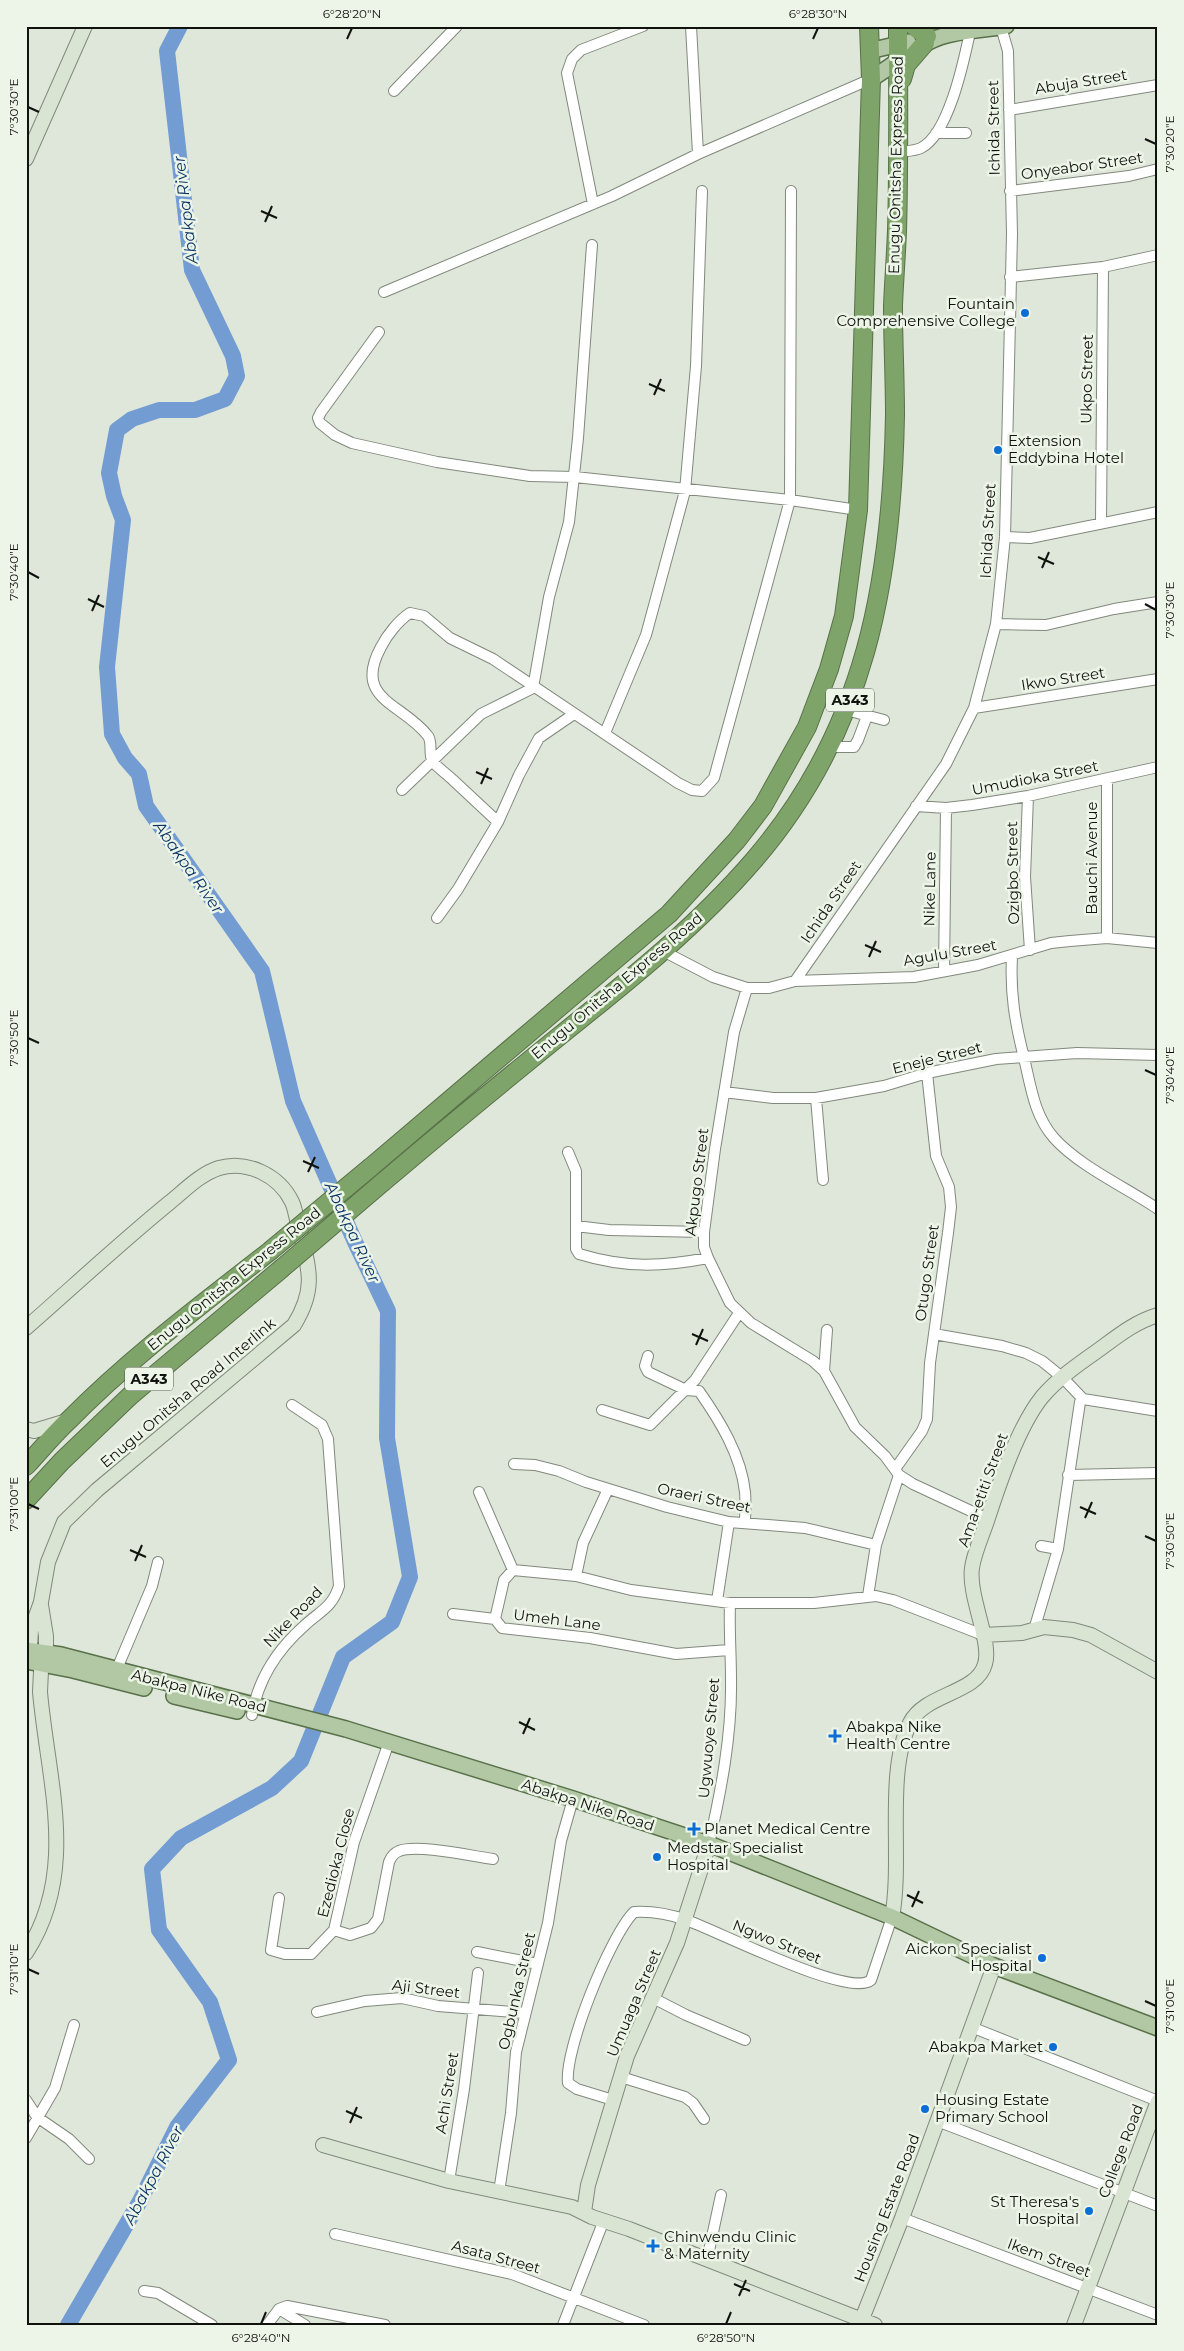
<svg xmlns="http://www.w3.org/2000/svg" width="1184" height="2351" viewBox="0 0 1184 2351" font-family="Montserrat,sans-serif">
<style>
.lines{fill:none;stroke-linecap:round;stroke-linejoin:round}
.river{stroke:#739cd3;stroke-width:16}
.street-casing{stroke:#81897c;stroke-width:12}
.secondary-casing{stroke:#81897c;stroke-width:16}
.primary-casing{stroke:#587149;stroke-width:18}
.highway-casing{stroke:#587149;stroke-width:20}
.street{stroke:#fff;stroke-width:10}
.secondary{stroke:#d9e4d2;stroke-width:14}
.primary{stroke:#b2c8a5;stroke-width:15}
.highway{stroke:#7fa469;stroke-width:18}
.highway-bridge-casing{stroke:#587149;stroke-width:20;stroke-linecap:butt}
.highway-bridge{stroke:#7fa469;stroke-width:18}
.ticks{fill:none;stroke:#0f120d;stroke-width:2}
.poi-dot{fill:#0b6ed6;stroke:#ecf5e7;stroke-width:2}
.labels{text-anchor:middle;stroke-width:5;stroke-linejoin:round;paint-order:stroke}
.shield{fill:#ecf5e7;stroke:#51564e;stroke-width:1}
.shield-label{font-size:14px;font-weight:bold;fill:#0f120d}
.street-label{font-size:15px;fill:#0f120d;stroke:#ecf5e7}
.poi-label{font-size:15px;fill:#0f120d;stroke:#ecf5e7;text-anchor:start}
.water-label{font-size:16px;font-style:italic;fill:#0b3466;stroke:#ecf5e7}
.neatline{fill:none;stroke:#0f120d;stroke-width:2}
.ticks-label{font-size:12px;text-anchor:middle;fill:#0f120d}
</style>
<rect width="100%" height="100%" fill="#dfe7da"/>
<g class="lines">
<path class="river" d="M68 2325 140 2201 177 2127 229 2060 210 2002 159 1930 152 1869 181 1838 272 1788 301 1761 343 1657 392 1622 410 1577 387 1438 388 1311 355 1242 293 1101 262 971 146 806 139 774 125 758 112 734 107 667 123 520 114 496 109 473 117 430 132 419 159 410H195L225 399 237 376 233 356 192 270 167 51 180 26"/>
<g class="street-casing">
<path id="street" d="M691 26 698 154
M394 91 457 26
M1009 110 1158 85
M936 133H966
M898 152C906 151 915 151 921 148 949 134 964 60 970 32
M1010 191 1129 176 1158 169
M593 204 567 73 572 59 581 50 643 26
M1010 277 1103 267 1158 255
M384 292 612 196 698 154 871 79
M379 332 321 412 318 418 320 423 335 435 352 443 437 462 530 476 575 477 790 500 858 510
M1101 522 1103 267
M1005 537 1030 538 1158 512
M996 624 1046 625 1114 609 1158 602
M533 688 549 597 569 522 578 438 592 245
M974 708 1158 679
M846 710 884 720
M605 733 646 635 685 491 696 366 702 191
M829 747H854L858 740 867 716
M1107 779V938
M402 790 481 714 533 688
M1028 796 1025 877 1030 950
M916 806 946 808 972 805 1028 796 1158 767
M498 822C483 808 468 794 453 780 447 774 438 768 433 762 428 755 433 743 428 736 403 703 352 700 381 647 387 635 399 620 410 613L424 616 450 638 493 659 678 783 692 790 702 791 714 778 790 500 791 191
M437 918 458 889 498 822 519 775 539 738 574 714
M663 951 713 977 747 988H769L795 981 914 977 978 965 1051 943 1070 941 1107 938 1158 943
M1012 957C1010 994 1015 1022 1024 1058 1031 1087 1034 1115 1054 1138 1079 1166 1127 1188 1158 1209
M944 971 946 808
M795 981 946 764 974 708 996 624 1005 537 1012 234 1008 51 1001 27
M747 988 734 1032 715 1149 704 1232V1247L708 1258 730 1303 751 1323 813 1361 824 1371 855 1427 885 1456 899 1475 913 1484 988 1519
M724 1092 773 1098H816L884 1086 927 1073 996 1059 1077 1053 1158 1055
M816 1098 823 1180
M568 1152 576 1171V1249L579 1254C625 1268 661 1267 708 1258
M576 1226 609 1230 704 1232
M934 1334 1002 1346 1026 1353 1042 1361 1063 1378 1083 1399 1158 1411
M648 1356 645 1366 648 1372 686 1390 699 1391C720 1421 741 1455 745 1492 746 1502 745 1513 745 1523
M824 1371 827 1330
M602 1410 650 1425 695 1380 739 1313
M514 1464 535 1465 559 1471 586 1482 667 1507 729 1522 805 1528 876 1545
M895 1469 922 1431 927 1419 930 1363 948 1233 951 1207 949 1187 936 1156 927 1073
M1068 1475 1158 1473
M479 1492 513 1570
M1041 1546 1058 1549
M576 1576 583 1543 608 1489
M868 1596 876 1545 899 1475
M717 1601 729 1522
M453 1614 495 1619
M1034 1630 1058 1549 1080 1402 1083 1399
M729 1650 676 1654 590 1638 502 1628 495 1619 504 1580 513 1570 576 1576 631 1590 730 1603H814L876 1596 893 1600 983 1635
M116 1671 152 1586 158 1562
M252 1715C258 1679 277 1650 304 1626 320 1611 332 1608 339 1586L328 1439 322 1425 292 1405
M709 1844C721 1791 732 1735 731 1680 731 1654 729 1629 730 1603
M279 1898 271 1950 285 1954H311L334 1930 354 1842 389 1742
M334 1930 350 1935 371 1928 378 1919 389 1862C391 1857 394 1853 399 1851 418 1844 471 1856 493 1859
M477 1952 538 1964
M653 1998 686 2015 745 2040
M317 2012 365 2001 402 1998 438 2006 525 2013
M971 2027 1158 2101
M621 2077 685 2097 693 2103 704 2119
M26 2100 37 2117 69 2139 89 2159
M613 2100 577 2089 568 2083C564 2050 610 1936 634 1912 652 1911 669 1914 686 1920 716 1930 850 1999 871 1980L892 1917
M937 2121 1158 2206
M26 2138 55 2088 74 2025
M449 2181 464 2089 478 1973
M499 2192 511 2113 516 2052 548 1923 561 1841 573 1799
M902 2218 1158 2315
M335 2234 512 2274 644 2325
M707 2260 721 2195
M144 2291 158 2293 212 2325
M279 2309 305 2325
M267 2325 279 2309 287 2306 385 2325
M563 2325 604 2220"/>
</g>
<g class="secondary-casing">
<path id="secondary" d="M26 159 85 26
M26 1328C74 1286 120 1243 169 1203 184 1191 200 1174 219 1168 247 1160 279 1175 292 1202 295 1208 296 1217 298 1224 308 1266 318 1286 294 1325L97 1490 64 1522 48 1562 41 1602 31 1630 30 1647 33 1660
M26 1429 34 1431 67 1421
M983 1635 1022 1633 1044 1627 1073 1630 1091 1635 1158 1672
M892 1917C903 1859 885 1772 910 1723 925 1693 977 1694 985 1664 992 1642 968 1596 972 1568 974 1553 982 1536 987 1521 999 1484 1018 1427 1042 1397 1058 1378 1080 1363 1100 1349 1119 1335 1135 1322 1158 1315
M26 1953C79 1871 48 1782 40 1692L41 1671 46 1653V1636L41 1605
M323 2145 449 2181 572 2207 592 2217 629 2229 875 2325
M584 2212 588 2185 627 2056 677 1943 709 1844
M862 2319 902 2218 994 1966
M1074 2325 1158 2101"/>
</g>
<g class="primary-casing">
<path id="primary" d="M869 51 908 42
M871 79C894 65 915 46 940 37 961 30 985 30 1006 26
M26 1650 61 1655 346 1729 573 1799 709 1844 892 1917 994 1966 1158 2028
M26 1661 73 1670 144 1688
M174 1696 237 1711"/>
</g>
<g class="highway-casing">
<path id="highway" d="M914 26 927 36
M902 79 906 65 925 43
M371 1167 669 914 737 840 763 806 807 727 829 669 844 616 858 510 871 79 869 26
M383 1182C444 1130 505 1080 567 1030 633 977 699 924 754 860 866 730 892 581 895 415 895 379 893 342 893 306 894 281 896 256 897 231 899 163 898 94 898 26
M26 1466C40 1451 53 1435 68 1421 130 1358 201 1305 270 1251
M26 1500 62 1461 131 1395 281 1269"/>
</g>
<use href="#street" class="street"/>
<use href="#secondary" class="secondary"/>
<use href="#primary" class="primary"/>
<use href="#highway" class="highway"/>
<g class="highway-bridge-casing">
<path id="highway-bridge" d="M270 1251 371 1167
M281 1269 383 1182"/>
</g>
<use href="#highway-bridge" class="highway-bridge"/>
</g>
<path class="ticks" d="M347 39 352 28M813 39 818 28M28 107 39 112M1145 139 1156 144M261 211 277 218M265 222 272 206M649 384 665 391M654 395 661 379M1038 557 1054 564M1042 568 1049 552M28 572 39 578M88 599 104 607M1145 604 1156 610M92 611 99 595M476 772 492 779M481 784 488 768M865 945 881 952M869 957 876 941M28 1038 39 1043M1145 1070 1156 1075M303 1161 319 1168M308 1172 315 1157M692 1334 708 1341M696 1345 703 1329M28 1504 39 1509M1080 1507 1096 1514M1085 1518 1092 1502M1145 1536 1156 1541M130 1550 146 1557M135 1561 142 1545M519 1722 535 1730M523 1734 530 1718M907 1895 923 1903M912 1907 919 1891M28 1969 39 1974M1145 2001 1156 2006M346 2111 362 2118M350 2123 357 2107M734 2284 750 2291M739 2296 746 2280M261 2324 266 2312M726 2324 731 2312"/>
<g class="poi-dot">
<circle cx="1025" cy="313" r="5"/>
<circle cx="998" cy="450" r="5"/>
<path d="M832.5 1728.5h5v5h5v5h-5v5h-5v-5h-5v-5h5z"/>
<path d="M691.5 1821.5h5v5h5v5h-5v5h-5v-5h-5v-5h5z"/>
<circle cx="657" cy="1857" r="5"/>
<circle cx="1042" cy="1958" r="5"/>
<circle cx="1053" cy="2047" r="5"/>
<circle cx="925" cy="2109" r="5"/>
<circle cx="1089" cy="2211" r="5"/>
<path d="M650.5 2238.5h5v5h5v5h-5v5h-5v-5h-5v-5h5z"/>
</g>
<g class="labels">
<g class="shield">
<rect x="826" y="688.5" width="48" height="23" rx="4"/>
<rect x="125" y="1367.5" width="48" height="23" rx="4"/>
</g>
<g class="shield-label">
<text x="850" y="705">A343</text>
<text x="149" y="1384">A343</text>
</g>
<g class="street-label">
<text transform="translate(1081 82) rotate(-9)" y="5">Abuja Street</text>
<text transform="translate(994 128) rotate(-91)" y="5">Ichida Street</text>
<text transform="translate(896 165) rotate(-89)" y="5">Enugu Onitsha Express Road</text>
<text transform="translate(1082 166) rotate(-8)" y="5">Onyeabor Street</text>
<text transform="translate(1087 379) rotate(-89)" y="5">Ukpo Street</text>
<text transform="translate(988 531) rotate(-87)" y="5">Ichida Street</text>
<text transform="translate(1063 679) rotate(-9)" y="5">Ikwo Street</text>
<text transform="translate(1035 778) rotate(-11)" y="5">Umudioka Street</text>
<text transform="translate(1092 858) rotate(-90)" y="5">Bauchi Avenue</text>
<text transform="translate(1013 873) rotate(-91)" y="5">Ozigbo Street</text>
<text transform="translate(930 889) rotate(-89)" y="5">Nike Lane</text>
<text transform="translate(831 902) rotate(-56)" y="5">Ichida Street</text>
<text transform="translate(950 953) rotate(-10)" y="5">Agulu Street</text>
<text transform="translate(617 986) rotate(-40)" y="5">Enugu Onitsha Express Road</text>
<text transform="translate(937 1058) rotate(-14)" y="5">Eneje Street</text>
<text transform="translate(697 1182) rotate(-83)" y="5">Akpugo Street</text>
<text transform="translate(927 1273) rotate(-82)" y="5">Otugo Street</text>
<text transform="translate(234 1279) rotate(-39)" y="5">Enugu Onitsha Express Road</text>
<text transform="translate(188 1393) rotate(-40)" y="5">Enugu Onitsha Road Interlink</text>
<text transform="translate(983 1490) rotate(-70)" y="5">Ama-etiti Street</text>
<text transform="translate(704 1498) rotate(12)" y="5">Oraeri Street</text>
<text transform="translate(293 1617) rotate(-46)" y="5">Nike Road</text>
<text transform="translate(557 1620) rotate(7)" y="5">Umeh Lane</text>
<text transform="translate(199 1691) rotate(14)" y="5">Abakpa Nike Road</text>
<text transform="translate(709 1738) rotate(-85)" y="5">Ugwuoye Street</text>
<text transform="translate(588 1805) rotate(18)" y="5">Abakpa Nike Road</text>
<text transform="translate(336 1863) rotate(-76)" y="5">Ezedioka Close</text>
<text transform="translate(777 1942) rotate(22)" y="5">Ngwo Street</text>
<text transform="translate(426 1989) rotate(7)" y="5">Aji Street</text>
<text transform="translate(517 1991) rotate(-77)" y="5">Ogbunka Street</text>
<text transform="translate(634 2003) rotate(-67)" y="5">Umuaga Street</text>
<text transform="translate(447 2093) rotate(-81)" y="5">Achi Street</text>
<text transform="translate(1121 2151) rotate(-69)" y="5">College Road</text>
<text transform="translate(887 2208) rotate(-69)" y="5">Housing Estate Road</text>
<text transform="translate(496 2257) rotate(15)" y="5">Asata Street</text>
<text transform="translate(1049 2258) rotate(20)" y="5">Ikem Street</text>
</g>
<g class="poi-label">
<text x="1015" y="309" text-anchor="end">Fountain<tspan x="1015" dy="17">Comprehensive College</tspan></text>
<text x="1008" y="446">Extension<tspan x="1008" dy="17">Eddybina Hotel</tspan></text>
<text x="846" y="1732">Abakpa Nike<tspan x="846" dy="17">Health Centre</tspan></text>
<text x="704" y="1834">Planet Medical Centre</text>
<text x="667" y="1853">Medstar Specialist<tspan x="667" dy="17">Hospital</tspan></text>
<text x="1032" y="1954" text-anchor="end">Aickon Specialist<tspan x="1032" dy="17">Hospital</tspan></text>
<text x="1043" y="2052" text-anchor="end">Abakpa Market</text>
<text x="935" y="2105">Housing Estate<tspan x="935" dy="17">Primary School</tspan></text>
<text x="1079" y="2207" text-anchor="end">St Theresa's<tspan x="1079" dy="17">Hospital</tspan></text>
<text x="664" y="2242">Chinwendu Clinic<tspan x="664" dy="17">&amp; Maternity</tspan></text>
</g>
<g class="water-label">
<text transform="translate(185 210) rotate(-97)" y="6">Abakpa River</text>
<text transform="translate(189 867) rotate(55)" y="6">Abakpa River</text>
<text transform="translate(353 1232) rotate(65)" y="6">Abakpa River</text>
<text transform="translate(153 2175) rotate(-62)" y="6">Abakpa River</text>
</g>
</g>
<rect width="1184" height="2351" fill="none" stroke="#ecf5e7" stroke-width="55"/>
<rect x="28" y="28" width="1128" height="2296" class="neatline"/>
<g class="ticks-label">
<text x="352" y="18">6°28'20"N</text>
<text x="818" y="18">6°28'30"N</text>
<text transform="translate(14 107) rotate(-90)" y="4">7°30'30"E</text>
<text transform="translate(1170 144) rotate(-90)" y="4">7°30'20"E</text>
<text transform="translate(14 572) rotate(-90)" y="4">7°30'40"E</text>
<text transform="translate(1170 610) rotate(-90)" y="4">7°30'30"E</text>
<text transform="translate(14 1038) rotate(-90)" y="4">7°30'50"E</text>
<text transform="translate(1170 1075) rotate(-90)" y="4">7°30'40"E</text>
<text transform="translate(14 1504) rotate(-90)" y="4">7°31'00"E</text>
<text transform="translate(1170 1541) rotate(-90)" y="4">7°30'50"E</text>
<text transform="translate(14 1969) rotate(-90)" y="4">7°31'10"E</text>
<text transform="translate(1170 2006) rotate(-90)" y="4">7°31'00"E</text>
<text x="261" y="2342">6°28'40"N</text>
<text x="726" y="2342">6°28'50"N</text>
</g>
</svg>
